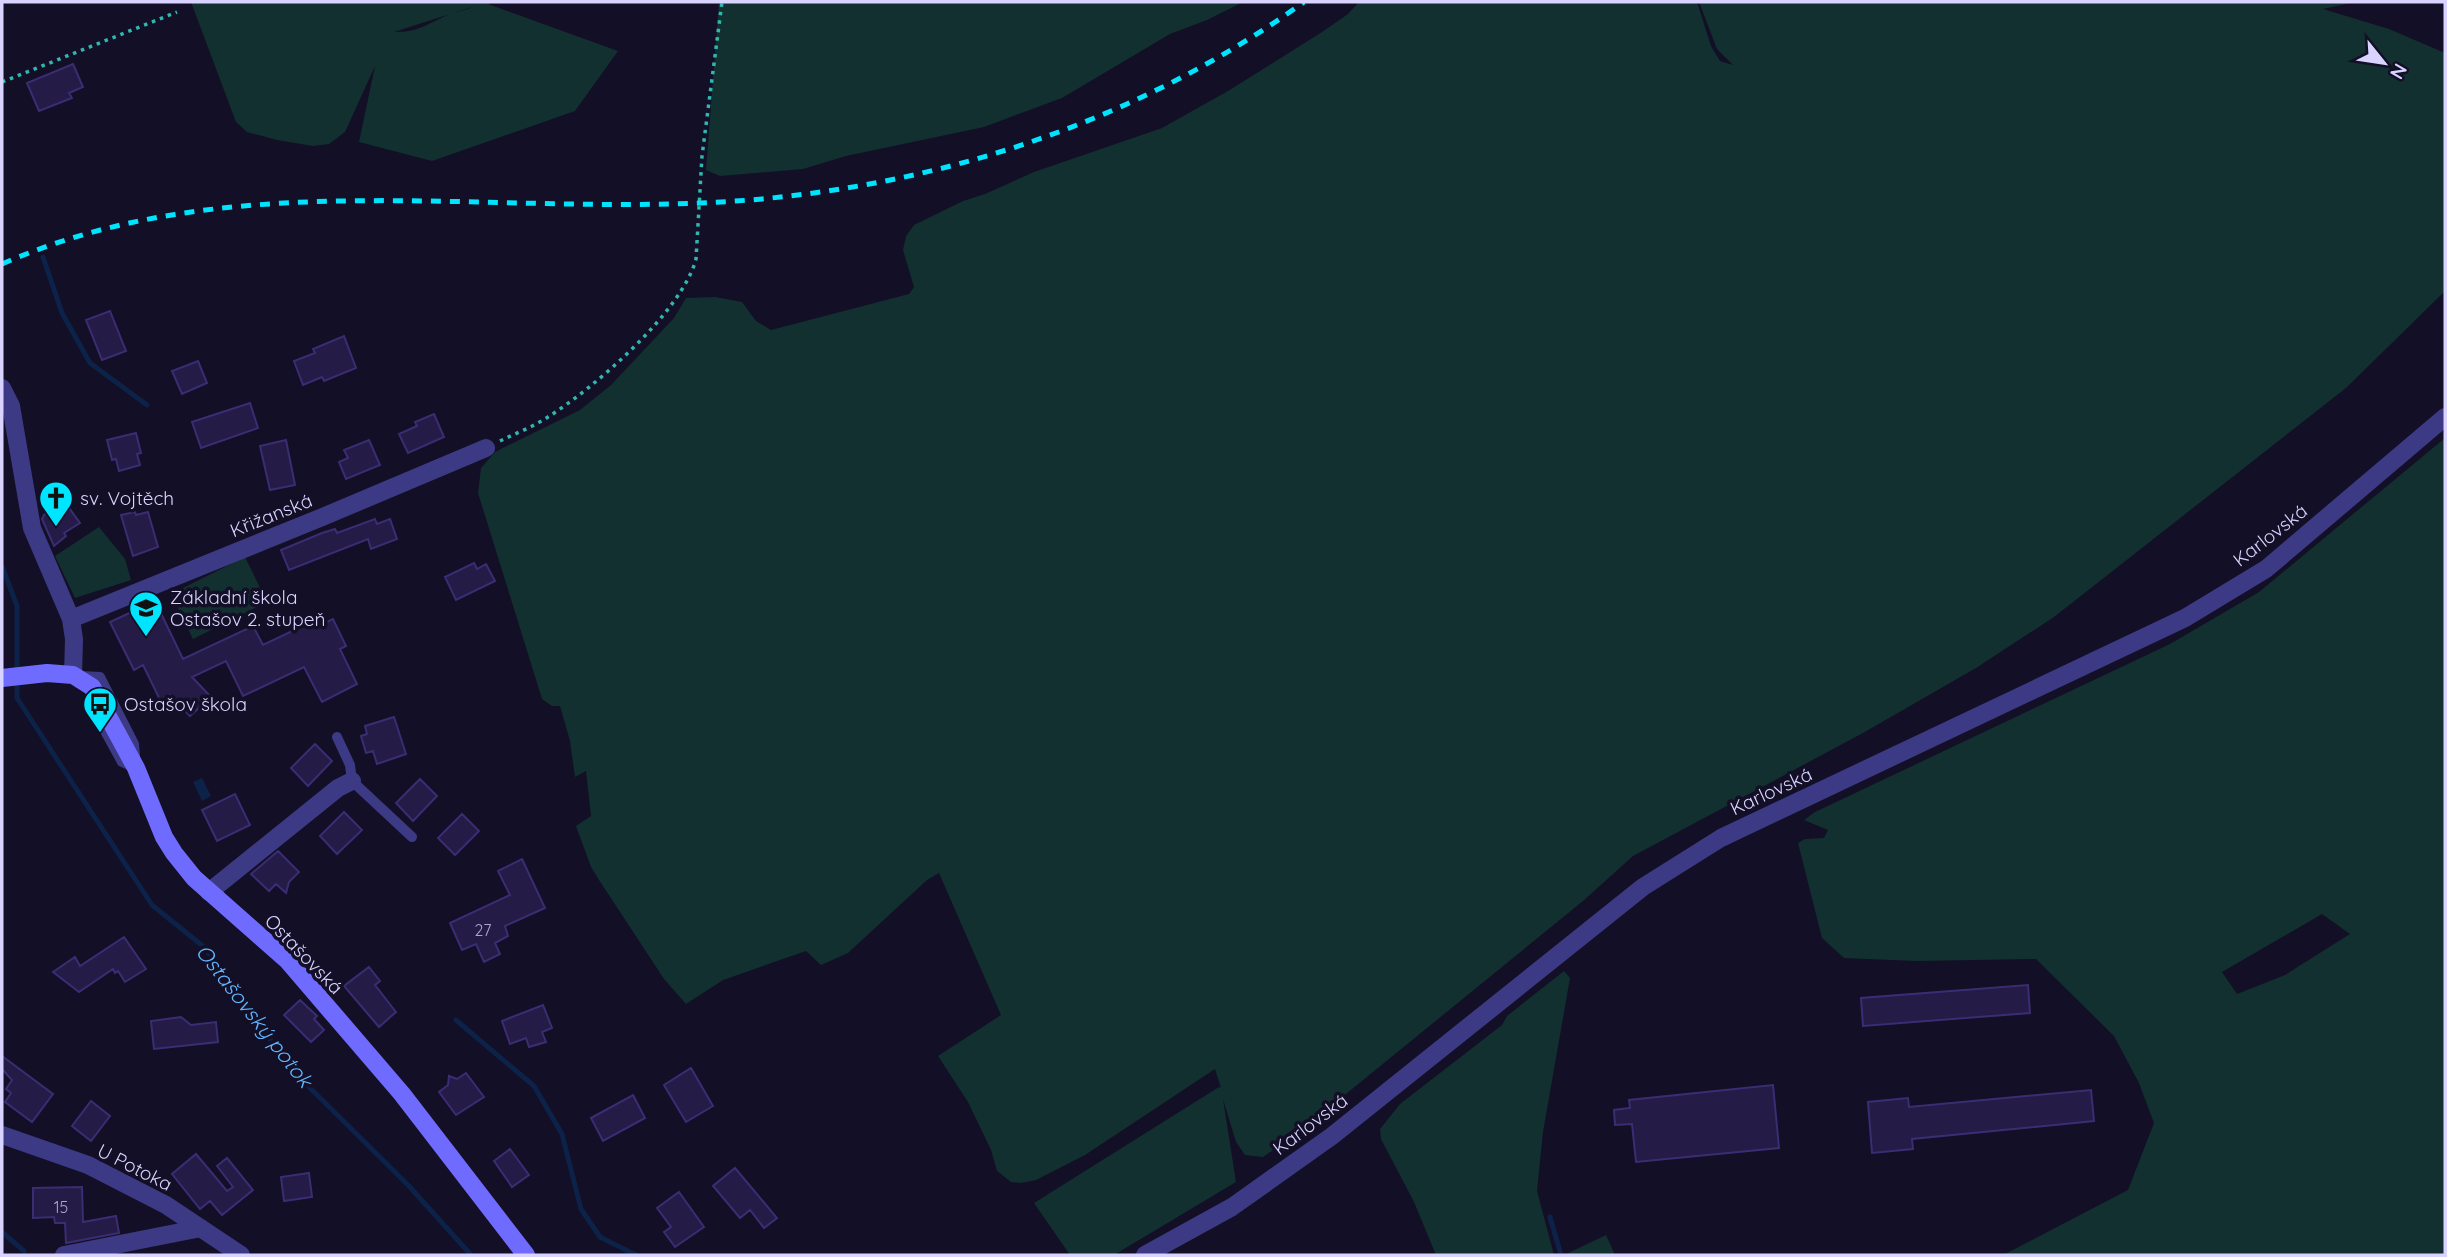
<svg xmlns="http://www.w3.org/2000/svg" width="2447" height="1257" viewBox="0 0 2447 1257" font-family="Quicksand,sans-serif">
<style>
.green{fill:#12302f;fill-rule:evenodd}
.water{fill:#0c2248}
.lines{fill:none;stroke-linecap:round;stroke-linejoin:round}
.stream{stroke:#0c2248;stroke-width:5}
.building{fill:#241b47;stroke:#3b2d73;stroke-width:2}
.path{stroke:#2fb8b0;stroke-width:3.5;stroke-dasharray:3.5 5;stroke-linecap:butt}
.lane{stroke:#3d3a85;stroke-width:10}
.street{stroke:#3d3a85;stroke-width:18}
.secondary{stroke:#6f6bff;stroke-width:18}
.rail{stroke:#00e5ff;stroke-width:5;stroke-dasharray:10 9;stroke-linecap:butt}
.labels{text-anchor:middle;stroke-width:7;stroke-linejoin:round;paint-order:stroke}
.number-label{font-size:16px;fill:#aca6d1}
.poi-label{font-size:19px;fill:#d9d4ff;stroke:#130f26;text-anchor:start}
.street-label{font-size:19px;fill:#d9d4ff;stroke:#130f26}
.water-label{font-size:21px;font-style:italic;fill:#62b6ff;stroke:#130f26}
</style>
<rect width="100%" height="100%" fill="#130f26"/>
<path class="green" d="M191 2H493L488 4 618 51 575 111 432 161 359 142 375 66 345 132 329 144 313 146 277 140 247 132 236 122ZM472 7C465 11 453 12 445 16 427 25 414 33 394 32Z
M719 2H1243L1207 20 1170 34 1062 98 984 127 846 156 803 169 720 176 706 170Z
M1359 2H1697L1711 46 1720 61 1733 65 1717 49 1699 2H2355L2323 9 2389 29 2445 53V291L2346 388 2054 617 1976 668 1863 733 1633 856 1583 901 1298 1133 1263 1157 1245 1155 1236 1142 1223 1099 1236 1182 1114 1255H1070L1034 1203 1219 1087 1221 1088 1215 1069 1085 1155 1036 1180 1021 1183 1011 1182 997 1171 991 1150 968 1102 938 1056 1001 1015 939 873 927 880 848 953 821 965 806 951 723 980 686 1004 664 979 599 880 591 867 576 826 591 816 586 771 575 777 570 741 560 706H552L542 699 478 493 481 468 495 452 580 410 611 385 674 318 686 298 715 297 742 302 756 321 771 330 909 294 914 287 903 250 906 236 914 225 963 201 985 194 1034 172 1162 128 1228 91 1322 32 1348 14Z
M2445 438V1255H2003L2128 1190 2154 1123 2139 1083 2114 1036 2036 959 1916 961 1844 958 1822 938 1798 843 1805 839 1824 838 1828 830 1804 820 1815 812 2170 644 2259 592ZM2322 914 2350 934 2285 975 2237 994 2222 972Z
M99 527 125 559 131 580 75 598 55 556Z
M245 557 267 602 193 639 171 594Z
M1564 971 1570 978 1543 1132 1537 1191 1554 1255H1436L1414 1202 1381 1139 1380 1129 1400 1104 1502 1025 1507 1016Z
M1606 1235 1615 1255H1564Z"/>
<path class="water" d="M202 778 211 796 202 801 193 782Z"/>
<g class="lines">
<path class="stream" d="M43 257 62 313 90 363 147 405
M2 566 17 606V698L152 905 204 947 291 1069 409 1186 471 1255
M456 1020 534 1086 562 1134 581 1209 600 1237 636 1255
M1550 1217 1561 1255
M2 1232 24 1251"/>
</g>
<path class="building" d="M73 64 83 87 69 93 72 98 39 111 27 83Z
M110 311 126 351 102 360 86 320Z
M344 336 356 368 324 381 322 377 303 385 294 361 315 353 313 349Z
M198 361 207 383 182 394 172 371Z
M250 403 258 428 201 448 192 422Z
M434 414 444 437 408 453 399 434 417 426 415 422Z
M136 433 141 453 137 454 140 465 119 471 116 459 112 460 107 440Z
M286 440 295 485 270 490 260 446Z
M369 440 380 465 346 479 339 462 348 458 344 450Z
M64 501 80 523 64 533 66 536 54 546 42 519 44 515Z
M135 512 136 515 148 512 158 547 133 556 121 515Z
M375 519 377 524 390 519 397 539 371 549 368 539 289 570 281 550 322 533 335 529 337 533Z
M474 563 477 569 486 564 495 581 456 600 445 577Z
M155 601 183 659 253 626 263 645 313 621 316 627 333 619 346 646 340 649 357 684 322 702 304 667 243 696 226 661 192 677 211 697 190 716 170 695 160 700 143 665 134 670 110 622Z
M394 717 406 754 377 764 373 751 366 753 361 736 367 734 365 726Z
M315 744 332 761 308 786 291 768Z
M420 779 437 796 413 821 396 803Z
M235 794 250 825 217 841 202 810Z
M344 812 362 830 337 854 320 836Z
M462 814 479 831 455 855 438 838Z
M278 851 299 872 289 882 286 893 276 884 269 891 251 874Z
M522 859 545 908 505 926 508 936 495 943 500 954 484 962 476 944 462 950 450 923 510 895 498 871Z
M124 937 146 969 125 982 118 971 115 973 113 969 79 992 53 972 75 957 80 966Z
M369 967 380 981 375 985 396 1012 379 1027 344 986Z
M2028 985 2030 1013 1863 1026 1861 998Z
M300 1000 317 1016 314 1019 324 1030 311 1042 284 1015Z
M543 1005 552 1028 542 1032 546 1042 529 1047 526 1038 510 1044 502 1021Z
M181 1017 191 1025 216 1022 218 1042 154 1049 151 1021Z
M2 1056 53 1094 32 1122 5 1102 11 1093 6 1089 12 1080 2 1069Z
M691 1068 713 1106 686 1122 664 1085Z
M466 1073 484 1097 456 1115 439 1092 448 1085 449 1076 457 1079Z
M1773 1085 1779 1148 1636 1162 1632 1124 1615 1125 1614 1110 1630 1108 1629 1100Z
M2091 1090 2094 1121 1912 1139 1913 1149 1872 1153 1868 1102 1908 1098 1909 1107Z
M633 1095 645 1118 603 1141 591 1118Z
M91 1101 110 1116 91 1141 72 1126Z
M510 1149 529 1175 512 1187 494 1161Z
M196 1154 227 1191 233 1187 217 1166 227 1158 253 1190 222 1215 210 1201 200 1209 172 1174Z
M735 1168 777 1218 764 1228 750 1210 740 1218 713 1186Z
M309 1173 312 1197 284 1201 281 1177Z
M82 1187 83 1222 116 1216 119 1233 66 1243 65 1223H55L54 1217 33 1218V1188Z
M679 1192 704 1227 675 1247 664 1232 671 1227 657 1208Z"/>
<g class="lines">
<path class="path" d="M2 82 177 12
M500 441C516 433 533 427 548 417 594 388 682 312 696 259L702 156 722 2"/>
<path class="lane" d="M81 676 100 677 134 744 136 768 122 762 93 709V698
M337 737 350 765 352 781 412 837"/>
<path class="street" d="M2 388 11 406 32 528 71 619 74 639 73 675
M71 619 320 518 486 448
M209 892 338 788 352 781
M2 1135 88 1165 166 1205 241 1255
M64 1255 201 1228
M1145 1255 1232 1207 1332 1136 1643 887 1721 838 2185 618 2266 569 2445 417"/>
<path class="secondary" d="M2 678 47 673 73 675 92 687 136 768 164 837 174 853 194 878 287 960 402 1094 526 1255"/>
<path class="rail" d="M2 264C223 167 468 213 701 203 916 194 1129 128 1304 2"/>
</g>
<defs>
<g id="church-pin" transform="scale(1.75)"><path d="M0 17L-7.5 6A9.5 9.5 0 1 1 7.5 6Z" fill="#00e5ff" stroke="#130f26"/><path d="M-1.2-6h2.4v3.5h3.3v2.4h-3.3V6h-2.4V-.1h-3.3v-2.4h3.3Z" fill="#111"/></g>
<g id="school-pin" transform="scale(1.75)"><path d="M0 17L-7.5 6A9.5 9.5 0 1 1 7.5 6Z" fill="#00e5ff" stroke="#130f26"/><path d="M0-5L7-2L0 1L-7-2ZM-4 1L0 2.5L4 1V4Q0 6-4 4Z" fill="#111"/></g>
<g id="bus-pin" transform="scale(1.75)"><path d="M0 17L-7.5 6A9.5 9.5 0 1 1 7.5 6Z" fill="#00e5ff" stroke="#130f26"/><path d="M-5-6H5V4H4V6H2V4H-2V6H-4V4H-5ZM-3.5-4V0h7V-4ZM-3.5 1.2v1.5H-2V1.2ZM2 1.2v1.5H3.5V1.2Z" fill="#111"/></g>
</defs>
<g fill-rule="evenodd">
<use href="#church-pin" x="56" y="498"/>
<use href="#school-pin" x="146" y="608"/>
<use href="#bus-pin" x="100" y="704"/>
</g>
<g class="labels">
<g class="number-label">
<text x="483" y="936">27</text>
<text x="61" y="1213">15</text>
</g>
<g class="poi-label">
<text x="80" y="505">sv. Vojtěch</text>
<text x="170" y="604">Základní škola<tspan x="170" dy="22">Ostašov 2. stupeň</tspan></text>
<text x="124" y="711">Ostašov škola</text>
</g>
<g class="street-label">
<text transform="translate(271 515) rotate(-22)" y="7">Křižanská</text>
<text transform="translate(2270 535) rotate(-38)" y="7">Karlovská</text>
<text transform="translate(1771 791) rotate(-25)" y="7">Karlovská</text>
<text transform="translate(304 954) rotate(46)" y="7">Ostašovská</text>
<text transform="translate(1310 1124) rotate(-37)" y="7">Karlovská</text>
<text transform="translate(135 1167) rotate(27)" y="7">U Potoka</text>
</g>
<g class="water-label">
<text transform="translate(254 1016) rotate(52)" y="7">Ostašovský potok</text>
</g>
</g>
<rect width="2447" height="1257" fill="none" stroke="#d9d4ff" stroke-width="7"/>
<g transform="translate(2384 63) rotate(120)" stroke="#130f26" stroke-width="5" paint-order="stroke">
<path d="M0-5L12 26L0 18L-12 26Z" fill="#d9d4ff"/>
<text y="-10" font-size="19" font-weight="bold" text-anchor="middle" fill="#d9d4ff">N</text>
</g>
</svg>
